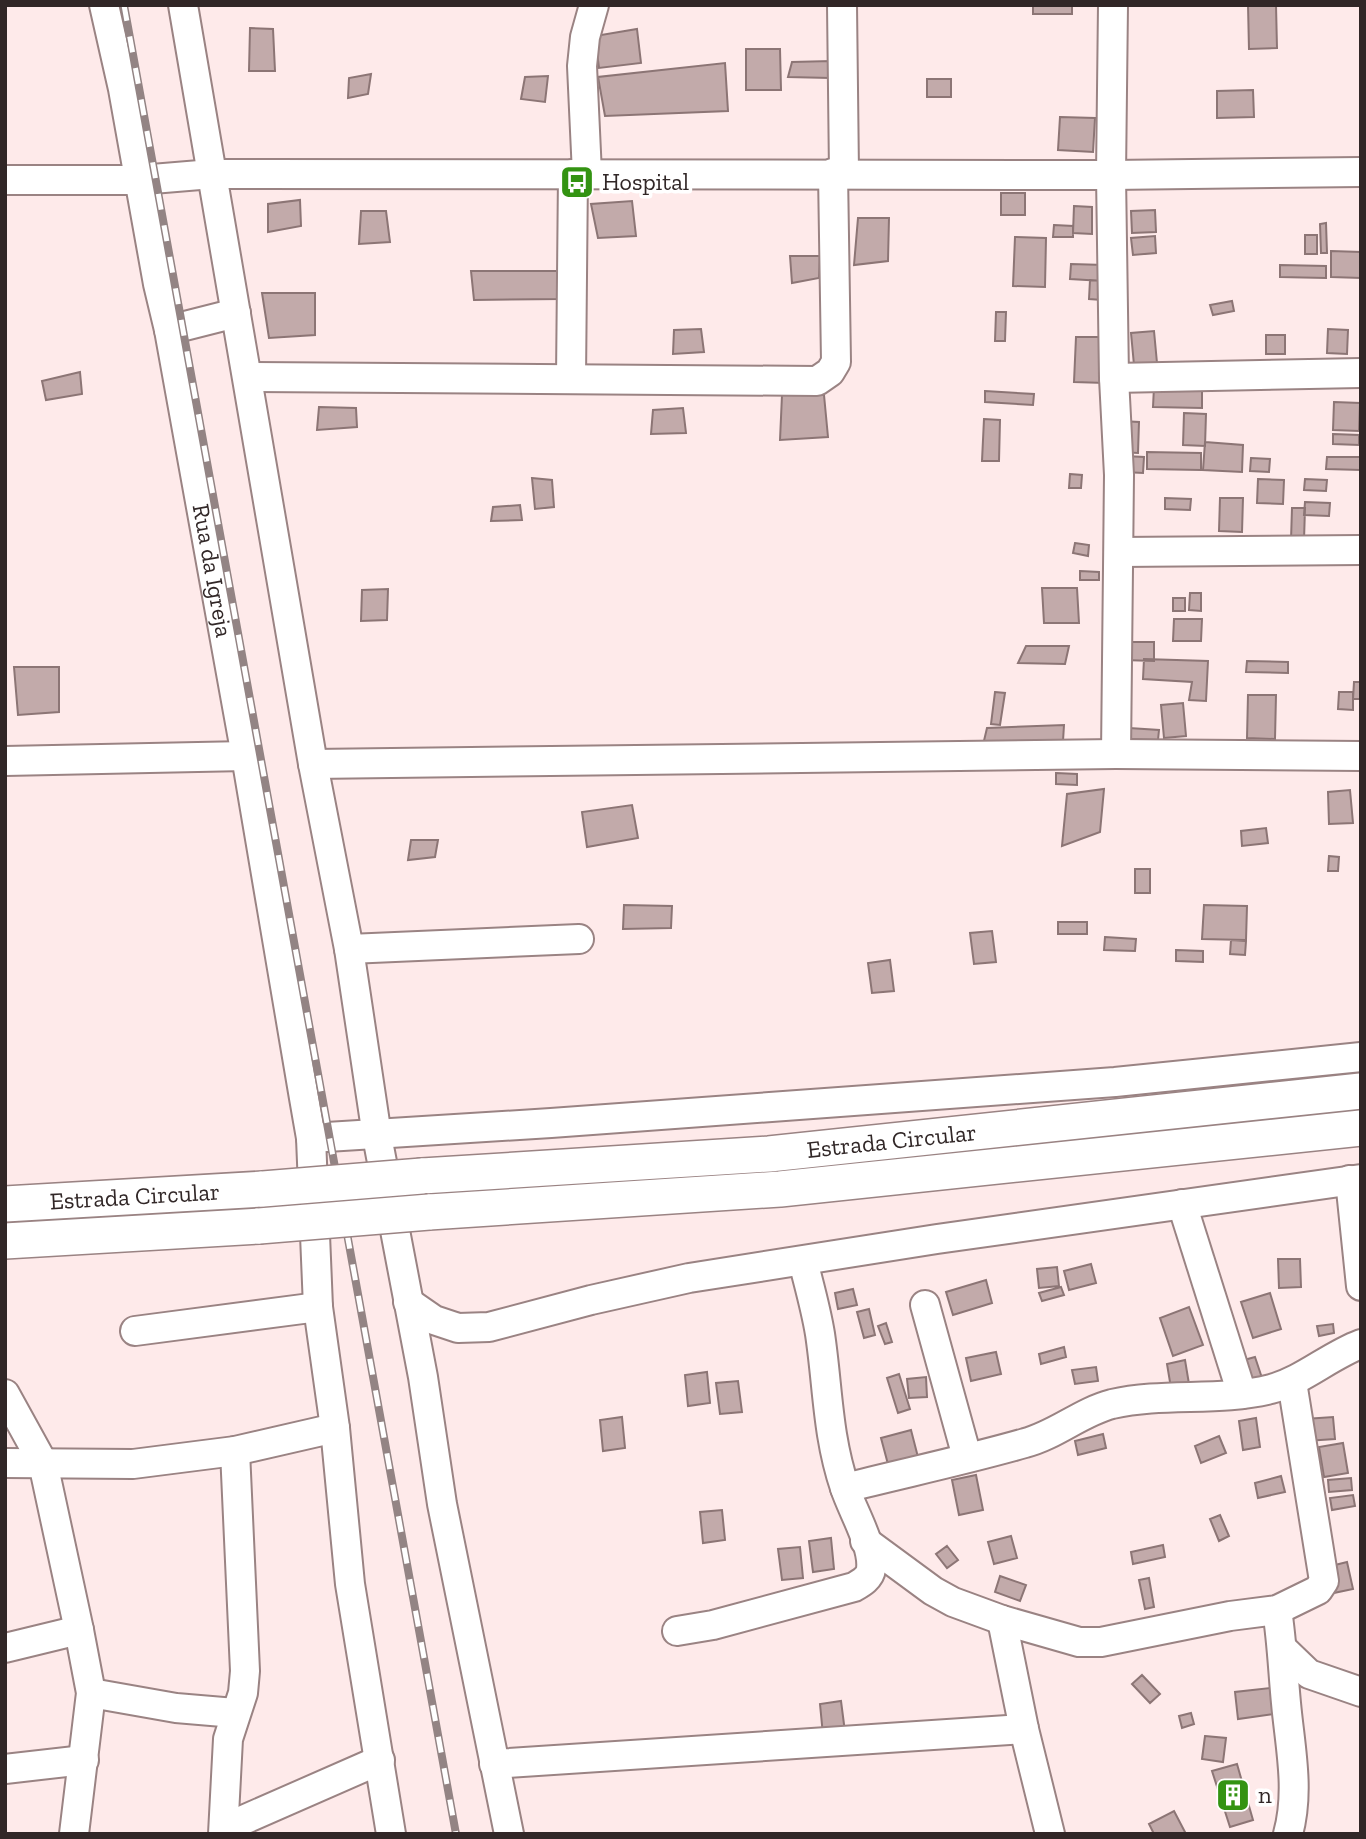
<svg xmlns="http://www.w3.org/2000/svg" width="1366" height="1839" viewBox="0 0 1366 1839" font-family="'Zilla Slab',serif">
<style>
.building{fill:#c2aaaa;stroke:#8c7575;stroke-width:2}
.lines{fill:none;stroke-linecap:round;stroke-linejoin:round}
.minor-casing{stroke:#9a8383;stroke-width:32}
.major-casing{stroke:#9a8383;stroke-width:38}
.minor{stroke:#fff;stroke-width:28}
.major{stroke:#fff;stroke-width:35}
.rail-casing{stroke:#938484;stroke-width:8}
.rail{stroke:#fff;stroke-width:5;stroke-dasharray:16;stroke-linecap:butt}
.major-bridge-casing{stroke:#9a8383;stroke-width:38;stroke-linecap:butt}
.major-bridge{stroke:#fff;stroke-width:35}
.labels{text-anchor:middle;stroke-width:7;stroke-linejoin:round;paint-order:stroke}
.poi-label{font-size:24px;fill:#312727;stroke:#fff;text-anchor:start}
.street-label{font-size:24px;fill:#312727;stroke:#fff}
</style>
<rect width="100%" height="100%" fill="#feeaea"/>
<path class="building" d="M1033 5H1072V14H1033Z
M1248 5H1276L1277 48 1249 49Z
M250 28 273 29 275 71H249Z
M637 29 641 63 599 68 595 36Z
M746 49H780L781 90H746Z
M831 61 830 78 788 77 792 62Z
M725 63 728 111 605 116 598 77Z
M371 74 368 94 348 98 349 78Z
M548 76 545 102 521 99 525 77Z
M927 79H951V97H927Z
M1253 90 1254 117 1217 118V91Z
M1060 117 1095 118 1093 152 1058 150Z
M1001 193H1025V215H1001Z
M300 200 301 226 268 232V204Z
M632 201 636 236 598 238 591 204Z
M1074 206 1092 207V234L1073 233Z
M1155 210 1156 232 1132 233 1131 211Z
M361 211H386L390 242 359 244Z
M858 218H889L888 261 854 265Z
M1326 223 1327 253H1321L1320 224Z
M1054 225 1073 226V237H1053Z
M1305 235H1317V254H1305Z
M1155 236 1156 253 1133 255 1131 238Z
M1015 237 1046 238 1045 287 1013 286Z
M1331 251 1361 252V278L1331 277Z
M790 256H820L819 278 792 283Z
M1071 264 1104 265 1103 281 1070 279Z
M1280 265 1326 266V278L1280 277Z
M471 271H559L562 299 474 300Z
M1090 280 1103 281 1102 300 1089 299Z
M262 293H315V335L269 338Z
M1232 301 1234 311 1213 315 1210 305Z
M996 312H1006L1005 341H995Z
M701 329 704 352 673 354 674 330Z
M1328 329 1348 330 1347 354 1327 353Z
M1154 331 1157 363 1134 365 1131 333Z
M1266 335H1285V354H1266Z
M1076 337H1106L1105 383 1074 382Z
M80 372 82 394 46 400 42 381Z
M1154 387 1202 388V408L1153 407Z
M985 391 1034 394 1033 405 985 402Z
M782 395H824L828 437 780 440Z
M1334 402 1360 403 1359 431 1333 430Z
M319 407 356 408 357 427 317 430Z
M683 408 686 433 651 434 653 410Z
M1184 413 1206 414 1205 446 1183 445Z
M984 419 1000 420 999 461H982Z
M1121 421 1139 422 1138 453 1119 452Z
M1333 434 1359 435V445L1333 444Z
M1205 442 1243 445 1242 472 1203 470Z
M1147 452 1201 453V470L1147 469Z
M1125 456 1144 457 1143 473 1124 472Z
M1327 457H1361V470L1326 469Z
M1251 458 1270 459 1269 472 1250 471Z
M1070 474 1082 475 1081 488H1069Z
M532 478 552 480 554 507 535 509Z
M1258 479 1284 480 1283 504 1257 503Z
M1305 479 1327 480 1326 491 1304 490Z
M1165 498 1191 499 1190 510 1165 509Z
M1220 498H1243L1242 532 1219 531Z
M1305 502 1330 503 1329 516 1304 515Z
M520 505 522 520 491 521 493 507Z
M1292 508H1305L1304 540H1291Z
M1075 543 1089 545 1088 556 1073 553Z
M1080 571 1099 572V580H1080Z
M1042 588H1077L1079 623H1044Z
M388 589 387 620 361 621 362 590Z
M1190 593H1201V611L1189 610Z
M1173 598H1185V611H1173Z
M1174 619H1202L1201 641H1173Z
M1124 642H1154V661L1124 660Z
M1026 646H1069L1065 664 1018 663Z
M1144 659 1208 661 1206 701 1189 700 1192 682 1143 679Z
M1247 661 1288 662V673L1246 672Z
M14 667H59V712L18 715Z
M1354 682H1361V699H1353Z
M995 692 1005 693 1000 725 991 724Z
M1339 692H1353V710L1338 709Z
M1248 695H1276L1275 739 1247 738Z
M1183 703 1186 736 1164 738 1161 705Z
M1064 725 1063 741 983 745 987 728Z
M1129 728 1159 730 1158 740 1128 739Z
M1056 773 1077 774V785L1056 784Z
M1104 789 1100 832 1062 846 1067 794Z
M1350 790 1353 823 1329 824 1328 792Z
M632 805 638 838 587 847 582 812Z
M1266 828 1268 843 1242 846 1241 831Z
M411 840H438L435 857 408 860Z
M1329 856 1339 857 1338 871H1328Z
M1135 869H1150V893H1135Z
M624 905 672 906 671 928 623 929Z
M1204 905 1247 906 1246 940 1202 939Z
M1058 922H1087V934H1058Z
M992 931 996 962 974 964 970 933Z
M1105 937 1136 939 1135 951 1104 950Z
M1231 940 1246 941 1245 955 1230 954Z
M1176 950 1203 951V962L1176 961Z
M890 960 894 991 872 993 868 963Z
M1278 1259H1300L1301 1287 1279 1288Z
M1091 1264 1096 1283 1069 1290 1064 1271Z
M1057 1267 1059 1286 1039 1288 1037 1269Z
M986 1280 992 1303 953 1315 946 1292Z
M1061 1287 1064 1295 1042 1301 1039 1293Z
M853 1289 857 1305 838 1309 835 1293Z
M1270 1293 1281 1329 1253 1338 1241 1302Z
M1189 1307 1203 1345 1173 1356 1160 1318Z
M869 1309 875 1335 864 1338 857 1312Z
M886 1323 892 1342 885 1344 878 1326Z
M1333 1324 1334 1333 1319 1336 1317 1326Z
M1064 1347 1066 1357 1041 1364 1039 1354Z
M996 1352 1001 1374 971 1381 966 1358Z
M1255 1357 1262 1378 1251 1381 1244 1360Z
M1185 1360 1189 1384 1171 1388 1167 1364Z
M1096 1367 1098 1381 1075 1384 1072 1370Z
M707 1372 710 1403 688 1406 685 1375Z
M899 1374 910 1409 898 1413 887 1378Z
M926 1377 927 1397 909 1398 907 1379Z
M738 1381 742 1412 720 1414 716 1383Z
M622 1417 625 1448 603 1451 600 1420Z
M1333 1417 1335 1439 1306 1441 1305 1419Z
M1256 1418 1260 1447 1243 1450 1239 1421Z
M911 1430 919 1461 889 1468 881 1438Z
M1103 1434 1106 1448 1078 1455 1075 1441Z
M1219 1436 1226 1453 1201 1463 1195 1446Z
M1343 1443 1348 1473 1324 1477 1319 1447Z
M976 1475 983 1510 959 1515 952 1480Z
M1281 1476 1285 1492 1258 1498 1255 1483Z
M1351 1478 1352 1490 1329 1492 1328 1480Z
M1353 1495 1355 1506 1332 1510 1330 1498Z
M722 1510 725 1540 703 1543 700 1512Z
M1220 1515 1229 1536 1219 1541 1210 1519Z
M1011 1536 1017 1558 994 1564 988 1542Z
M831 1538 834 1569 813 1572 809 1541Z
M1163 1545 1165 1557 1133 1564 1131 1552Z
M947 1546 958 1560 947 1568 936 1554Z
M800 1547 803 1578 782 1580 778 1549Z
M1347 1562 1353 1589 1329 1594 1323 1568Z
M1000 1576 1026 1585 1020 1601 995 1592Z
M1149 1578 1154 1607 1145 1609 1139 1580Z
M1142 1675 1160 1694 1150 1703 1132 1684Z
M1270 1688 1273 1714 1238 1719 1235 1692Z
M841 1701 845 1732 823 1735 820 1704Z
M1191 1713 1194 1724 1182 1728 1179 1716Z
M1205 1736 1226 1738 1223 1762 1202 1759Z
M1237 1764 1253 1820 1230 1827 1212 1771Z
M1174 1811 1186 1834H1154L1149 1824Z"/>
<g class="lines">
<g class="minor-casing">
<g id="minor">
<path id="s1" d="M104 5 123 89 158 284 169 330 246 756 304 1098 311 1138 318 1307 335 1428 350 1584 391 1834"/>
<path d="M183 5 313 764 349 949 377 1136 423 1377 442 1504 509 1834"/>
<path d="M842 5 844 173"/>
<path d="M1113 5 1111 175 1114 378 1119 475 1116 754"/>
<path d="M587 174 582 66 585 37 594 5"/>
<path d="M5 180H140L212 174 1111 175 1361 172"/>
<path d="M169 330 236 313"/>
<path d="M248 377 817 381 830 372 836 362 833 173"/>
<path d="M571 378 573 174"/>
<path d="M1114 378 1361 373"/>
<path d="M1119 552 1361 550"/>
<path d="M5 761 246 756"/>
<path d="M313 764 1116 754 1361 756"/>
<path d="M349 949 579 939"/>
<path d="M311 1138 551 1123 1115 1082 1361 1057"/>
<path d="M1350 1180 1361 1286"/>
<path d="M1182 1204 1242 1394"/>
<path d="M408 1302 434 1320 458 1328 489 1327 591 1300 689 1278 937 1239 1361 1179"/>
<path d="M925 1305 967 1457"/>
<path d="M135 1331 318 1307"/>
<path d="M5 1394 43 1463 79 1630 91 1693 74 1834"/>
<path d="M5 1463 133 1464 235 1451 335 1428"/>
<path d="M845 1488C904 1473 966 1460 1025 1443 1056 1435 1081 1412 1112 1404 1164 1392 1219 1402 1271 1389 1304 1380 1329 1356 1361 1344"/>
<path d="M865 1541 933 1591 953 1602 1002 1620 1079 1642H1101L1230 1616 1277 1610 1318 1590 1324 1581 1292 1382"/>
<path d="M1277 1610C1282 1641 1283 1672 1286 1703 1290 1747 1300 1790 1288 1834"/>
<path d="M1002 1620 1024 1729 1050 1834"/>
<path d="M677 1631 713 1625 854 1587C861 1583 870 1578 871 1569 874 1546 852 1510 845 1488 827 1435 828 1387 820 1334 816 1309 809 1285 803 1261"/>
<path d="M5 1648 79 1630"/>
<path d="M1283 1649 1309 1674 1361 1692"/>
<path d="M91 1693 176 1708 235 1713"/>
<path d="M494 1764 1024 1729"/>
<path d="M5 1769 84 1760"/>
<path d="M225 1828 380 1760"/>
<path d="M223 1834 228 1739 243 1693 245 1671 235 1451"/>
</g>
</g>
<g class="major-casing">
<g id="major">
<path id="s2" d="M422 1176 769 1154 1361 1091"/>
<path id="s3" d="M5 1204 263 1189"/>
<path d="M429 1212 780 1189 1361 1128"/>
<path d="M5 1241 259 1226"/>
</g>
</g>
<use href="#minor" class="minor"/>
<use href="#major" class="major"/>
<g class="rail-casing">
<path id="rail" d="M124 5 456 1834"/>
</g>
<use href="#rail" class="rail"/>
<g class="major-bridge-casing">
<path id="major-bridge" d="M263 1189 422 1176
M259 1226 429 1212"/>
</g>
<use href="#major-bridge" class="major-bridge"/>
</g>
<defs>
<g id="bus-square" transform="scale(1.75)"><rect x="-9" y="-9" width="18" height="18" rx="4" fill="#339312" stroke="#fff"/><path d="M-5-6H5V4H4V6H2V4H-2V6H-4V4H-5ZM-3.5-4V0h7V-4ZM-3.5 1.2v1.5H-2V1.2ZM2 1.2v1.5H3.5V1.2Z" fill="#fff"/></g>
<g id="building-square" transform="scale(1.75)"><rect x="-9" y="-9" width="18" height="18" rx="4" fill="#339312" stroke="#fff"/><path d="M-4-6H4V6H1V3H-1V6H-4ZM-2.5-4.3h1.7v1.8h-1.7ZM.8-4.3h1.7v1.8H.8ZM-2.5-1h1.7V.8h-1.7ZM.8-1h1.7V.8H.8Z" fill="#fff"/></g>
</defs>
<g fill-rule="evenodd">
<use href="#bus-square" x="577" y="182"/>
<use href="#building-square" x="1233" y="1795"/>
</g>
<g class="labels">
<g class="poi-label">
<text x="602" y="190">Hospital</text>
<text x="1258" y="1803">n</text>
</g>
<g class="street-label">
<text dy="8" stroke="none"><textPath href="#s1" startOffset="576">Rua da Igreja</textPath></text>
<text dy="8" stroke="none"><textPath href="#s2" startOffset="471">Estrada Circular</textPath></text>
<text dy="8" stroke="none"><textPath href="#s3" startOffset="130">Estrada Circular</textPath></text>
</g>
</g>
<rect width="1366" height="1839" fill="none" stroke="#312727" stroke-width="14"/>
</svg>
